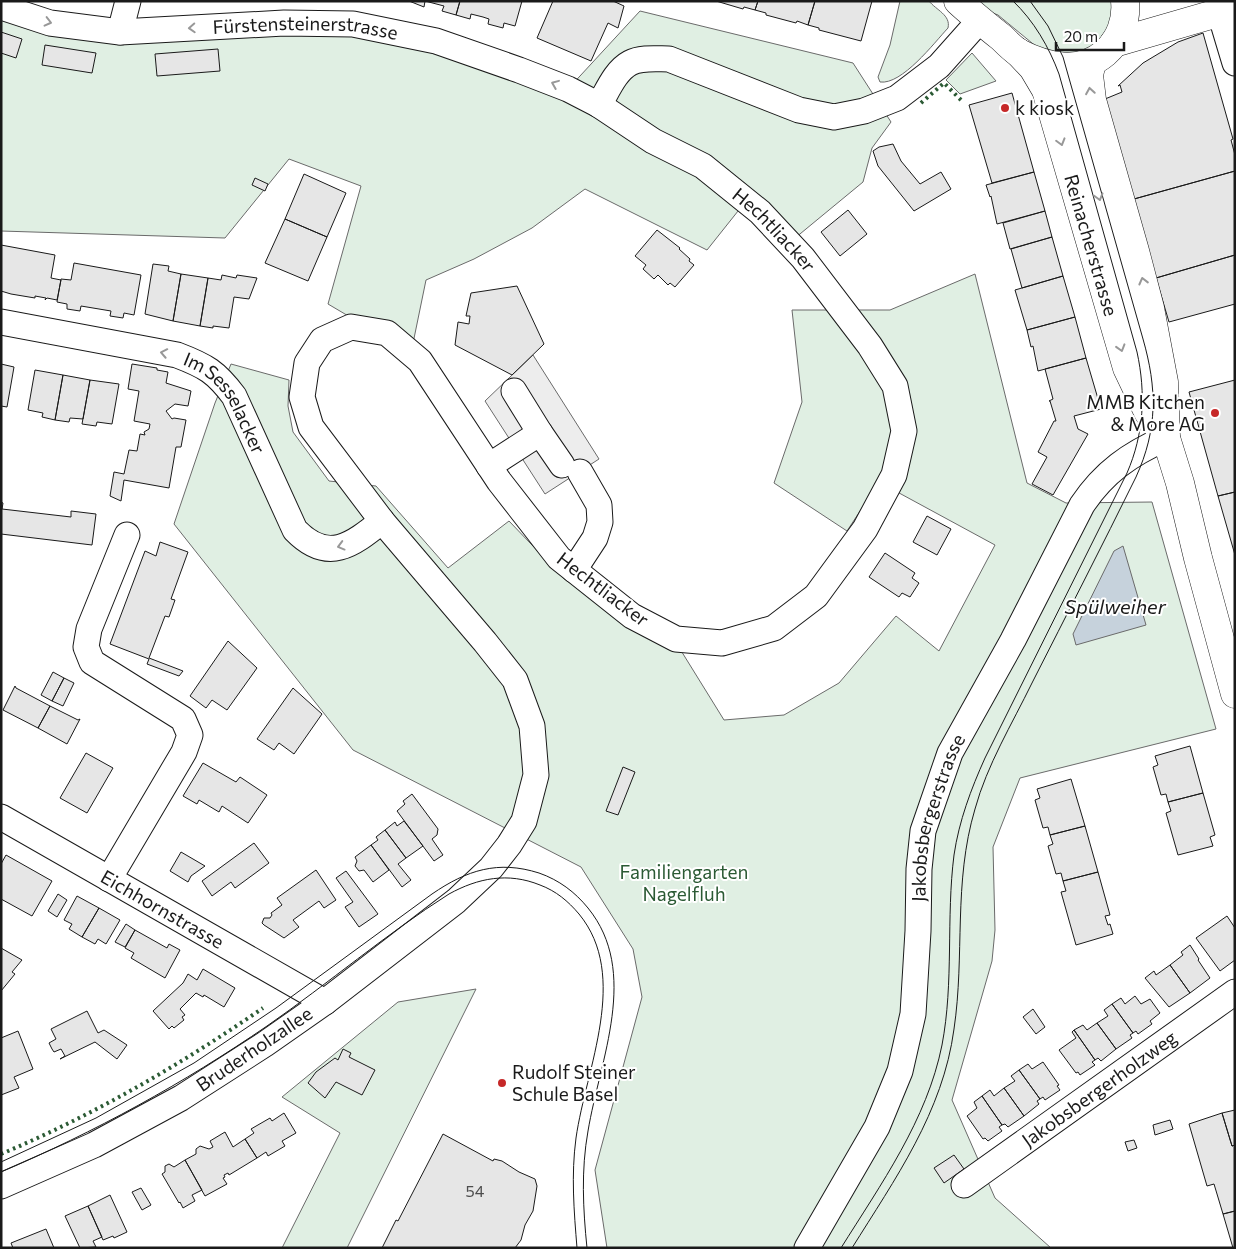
<svg xmlns="http://www.w3.org/2000/svg" width="1236" height="1249" viewBox="0 0 1236 1249" font-family="Commissioner,sans-serif">
<style>
.green{fill:#e0efe3;stroke:#6a6a6a}
.parking{fill:#ededed;stroke:#6a6a6a}
.water{fill:#c6d2dc;stroke:#6a6a6a}
.building{fill:#e6e6e6;stroke:#1a1a1a}
.lines{fill:none;stroke-linecap:round;stroke-linejoin:round}
.minor-casing{stroke:#1a1a1a;stroke-width:27}
.major-casing{stroke:#1a1a1a;stroke-width:29}
.minor{stroke:#fff;stroke-width:25}
.major{stroke:#fff;stroke-width:28}
.tram{stroke:#1a1a1a;stroke-width:1}
.hedge{stroke:#2b5a34;stroke-width:4;stroke-dasharray:2.5 4;stroke-linecap:butt}
.oneway{stroke:#989898}
.poi-dot{fill:#c62828;stroke:#fff;stroke-width:2}
.labels{text-anchor:middle;stroke-width:4;stroke-linejoin:round;paint-order:stroke}
.number-label{font-size:16px;fill:#4d4d4d}
.street-label{font-size:19px;fill:#1a1a1a;stroke:#fff}
.poi-label{font-size:19px;fill:#1a1a1a;stroke:#fff;text-anchor:start}
.park-label{font-size:19px;fill:#2b5a34;stroke:#fff}
.water-label{font-size:20px;font-style:italic;fill:#1a1a1a;stroke:#fff}
</style>
<rect width="100%" height="100%" fill="#fff"/>
<path class="green" d="M900 1H929C936 10 951 15 948 28 934 43 902 85 880 82L878 77 890 45Z
M972 1H1114L1113 21 1095 47 1070 57 1038 48 998 15 985 10Z
M1 7 50 23 353 24 568 89 640 11 853 63 891 122 872 148 863 182 789 243 746 201 707 250 585 189 532 228 474 259 426 280 411 353 328 304 361 186 289 159 225 238 1 231Z
M972 53 996 81 960 94 946 80Z
M975 274 1027 483 1066 503 1152 502 1216 729 1020 778 993 847 995 930 992 961 952 1100 995 1198 1051 1248H607L595 1170 642 997 633 949 581 867 353 750 174 524 215 403 231 364 289 380 288 406 293 432 329 481 376 486 448 568 509 521 554 568 680 649 724 720 784 715 839 683 896 616 939 651 995 545 877 481 868 499 847 531 774 483 802 402 792 310H890Z
M476 989 347 1248H282L340 1133 282 1097 398 1002Z"/>
<path class="parking" d="M533 355 599 459 545 494 485 401Z"/>
<path class="water" d="M1123 546 1146 625 1076 645 1073 634 1114 551Z"/>
<path class="building" d="M409 1H460L456 15 442 11 444 6 425 1 424 7Z
M460 1H522L515 26 504 23 503 28 488 24 489 19 483 17 471 14 470 19 456 15Z
M553 1H613L624 6 618 28 608 23 591 61 537 38Z
M716 1H758L755 10 744 7 743 9Z
M758 1H815L808 25 797 21 796 23 766 15V13L755 10Z
M815 1H872L861 41 819 30V28L808 25Z
M1 32 22 39 16 58 1 53Z
M1203 33 1233 139 1231 140 1235 155V171L1134 199 1105 99 1122 92 1120 85 1118 86 1143 63 1178 42Z
M45 45 96 53 92 73 42 65Z
M218 49 220 71 157 76 155 54Z
M1012 93 1034 172 992 183 969 105Z
M893 144 901 161 920 184 941 172 951 189 914 211 878 166 873 151 879 147Z
M1235 171V255L1156 278 1134 199Z
M1034 172 1045 211 997 224 991 196 990 197 986 185Z
M304 174 346 193 327 237 285 219Z
M255 178 268 184 265 191 252 185Z
M848 210 867 234 840 256 821 232Z
M1045 211 1052 237 1010 249 1003 223Z
M285 219 327 237 308 281 265 263Z
M657 230 680 248 679 249 690 259 689 261 694 265 675 287 670 283 668 285 658 275 654 279 643 269 646 265 635 256Z
M1052 237 1063 276 1022 288 1011 249Z
M1 245 55 255 51 278 61 280 57 300 47 298 45 300 46 298 35 296V298L11 294 1 291Z
M1235 255V304L1169 322 1156 278Z
M74 263 141 275 134 315 124 313 123 318 110 316 111 311 81 306 80 311 67 309V304L57 302 61 279 71 280Z
M153 264 169 266 168 271 181 274 173 321 145 314Z
M181 274 208 278 200 326 173 321Z
M222 275 236 278 237 275 257 278 249 299 234 297 229 328 213 326V328L200 326 208 278 221 280Z
M1063 276 1075 317 1027 330 1015 290Z
M517 286 544 344 512 375 455 345 458 322 469 324 470 316H466L471 293Z
M1075 317 1086 358 1038 371 1033 346 1031 347 1027 330Z
M1086 358 1101 409 1074 416 1078 429 1088 434 1053 495 1032 484 1047 457 1038 452 1054 421H1056L1050 401H1049L1053 399 1045 369Z
M1 364 14 367 7 407 1 406Z
M132 364 157 368V370L168 372 166 383 191 391 188 406 175 404 166 411 172 419 174 418 186 420 181 447H176L169 488 124 480 121 501 110 496 114 472 124 474 129 450 137 451 140 434 145 435 144 432 149 429 150 424 134 421 139 391 128 389Z
M35 370 63 375 55 420 42 417 43 413 28 410Z
M63 375 90 380 83 419 70 418 69 422 55 420Z
M90 380 119 384 112 424 97 422 96 426 82 424Z
M1235 380V492L1218 496 1189 392Z
M1235 492V555L1218 496Z
M1 502 3 503 2 509 71 517V511L96 514 92 545 1 534Z
M927 516 951 529 937 555 913 542Z
M160 542 188 552 171 599 175 600 169 617 165 616 149 658 183 671 179 676 147 664 149 659 110 644 145 551 156 556Z
M885 553 915 573 912 578 919 583 910 597 902 593 899 597 869 577Z
M228 641 257 668 227 710 212 700 206 708 190 696Z
M53 672 64 678 52 701 41 695Z
M64 678 74 683 63 706 52 701Z
M15 686 16 688 50 706 38 728 3 710Z
M293 688 322 714 294 754 279 743 274 750 257 739Z
M50 706 78 720 80 719 67 744 38 728Z
M1190 746 1203 793 1168 802 1166 794 1161 795 1153 767 1158 765 1155 756Z
M86 753 113 768 87 813 60 798Z
M203 763 236 782 240 777 267 795 248 823 222 806 219 812 199 800 197 804 183 796Z
M623 767 635 772 618 815 606 811Z
M1071 779 1085 826 1050 835 1048 827 1043 828 1035 800 1040 798 1037 789Z
M1203 793 1215 835 1210 837 1213 846 1178 855 1166 813 1171 811 1168 802Z
M412 794 438 829 437 835 432 839 443 855 434 861 397 811 405 804 403 801Z
M404 821 423 846 406 858 385 830 395 822 397 826Z
M1085 826 1098 872 1063 881 1061 873 1056 874 1048 846 1053 844 1050 835Z
M385 830 406 858 398 864 411 880 402 887 371 845 378 840 376 837Z
M254 843 269 863 235 888 231 882 212 896 202 881Z
M371 845 389 870 373 882 364 870 359 871 355 866 357 861 355 857Z
M181 852 205 866 191 876 188 882 170 871Z
M6 855 52 881 32 916 1 899V864Z
M316 870 336 900 324 908 319 901 293 920 299 927 284 938 264 925 262 923 264 918H270L272 915 271 913 282 905 277 898Z
M346 871 378 914 359 927 345 907 353 902 336 878Z
M1098 872 1110 915 1105 916 1108 925 1110 924 1113 934 1076 945 1061 892 1066 891 1063 881Z
M58 894 67 900 57 917 48 911Z
M77 896 99 908 82 937 69 929 72 924 64 920Z
M99 908 120 920 106 944 98 939 95 944 82 937Z
M1227 916 1235 928V960L1220 971 1196 938Z
M126 924 135 930 125 947 115 942Z
M135 930 167 948 169 944 180 950 165 978 131 958 134 953 125 948Z
M1190 945 1199 959 1198 960 1210 978 1190 993 1170 965 1183 955 1181 952Z
M1 948 22 960 12 972 15 974 1 991Z
M1170 965 1190 993 1169 1007 1145 978 1154 971 1156 975Z
M203 969 235 988 224 1007 204 995 203 997 196 993 180 1009 185 1015 182 1017 184 1020 174 1028 172 1026 169 1029 153 1011 183 983 188 974 197 980Z
M1135 996 1141 1004 1150 999 1160 1013 1150 1021 1152 1024 1138 1034 1136 1031 1133 1033 1112 1004 1121 998 1125 1004Z
M1112 1004 1133 1033 1130 1035 1132 1038 1116 1049 1097 1023 1108 1016 1104 1010Z
M1033 1009 1045 1027 1036 1034 1023 1017Z
M87 1011 98 1033 104 1030 127 1045 117 1059 95 1042 60 1059 65 1056 61 1049 54 1052 52 1049 49 1043 56 1039 51 1029Z
M1097 1023 1116 1049 1101 1061 1098 1058 1095 1060 1074 1030 1083 1025 1087 1030Z
M1074 1030 1095 1060 1092 1062 1095 1065 1080 1075 1078 1072 1076 1073 1059 1050 1076 1038 1072 1032Z
M18 1031 33 1069 14 1077 19 1088 1 1095V1038Z
M343 1049 351 1053 349 1057 375 1070 362 1095 336 1082 325 1098 308 1083 316 1072 335 1058 338 1060Z
M1043 1062 1059 1085 1057 1086 1060 1090 1045 1100 1043 1097 1040 1099 1019 1070 1028 1064 1032 1069Z
M1019 1070 1040 1099 1037 1101 1039 1104 1024 1116 1004 1088 1015 1081 1011 1076Z
M1004 1088 1024 1116 1008 1127 1005 1124 1002 1125 982 1096 990 1090 994 1096Z
M982 1096 1002 1125 999 1127 1002 1131 988 1141 985 1138 983 1139 967 1116 977 1108 974 1102Z
M1235 1110V1145L1232 1146 1222 1113Z
M284 1113 296 1133 282 1141 285 1146 268 1156 266 1152 257 1158 245 1139 254 1133 251 1129 270 1118 272 1121Z
M1222 1113 1232 1146 1235 1145V1211L1223 1214 1214 1184 1207 1186 1189 1124Z
M1170 1120 1173 1129 1155 1135 1153 1125Z
M225 1132 233 1147 245 1139 257 1158 229 1175 228 1173 224 1175 225 1177 223 1178 227 1184 205 1196 185 1160 196 1154V1149L200 1146 209 1149 213 1147 210 1141Z
M443 1134 493 1161 494 1159 502 1161 519 1172 535 1179 537 1186 533 1211 525 1225 521 1240 515 1248H382L396 1220 398 1221Z
M1134 1140 1137 1148 1128 1151 1125 1142Z
M954 1155 964 1169 944 1183 934 1168Z
M185 1160 202 1190 192 1195 195 1201 183 1208 180 1202 179 1203 162 1174 165 1172V1166L169 1164 174 1167Z
M141 1188 151 1205 142 1210 132 1192Z
M110 1195 127 1232 114 1238 113 1236 103 1240 88 1206Z
M88 1206 102 1237 93 1241 96 1247 80 1248 65 1216Z
M1235 1211V1248H1233L1223 1214Z
M46 1229 54 1248H13L11 1243Z"/>
<g class="lines">
<g class="minor-casing">
<g id="minor">
<path id="s1" d="M1 7 50 23 120 32 284 23 353 24 436 41 519 70 568 89 599 105 653 141 703 166 760 212 803 258 870 346 895 386 904 431 894 475 865 529 816 596 774 628 722 643 676 639 632 616 559 558 499 481 420 361 387 333 351 327 322 340 307 363 302 397 311 427 382 521 485 642 515 680 532 726 536 775 524 821 509 845 491 868 456 901 325 1002 265 1044 181 1098 94 1145 1 1186"/>
<path d="M1220 13 1235 63"/>
<path d="M120 32 128 1"/>
<path d="M1061 67 1140 345 1147 377 1148 412"/>
<path d="M599 105C607 92 615 71 630 63 641 57 657 59 669 59L799 110 834 117 864 111 897 98 939 66 980 20"/>
<path id="s2" d="M1 322 177 355C206 366 216 372 234 396L295 530C328 564 352 545 382 521"/>
<path d="M514 391 540 433"/>
<path d="M489 466 540 433 562 465"/>
<path d="M574 570 595 538 600 522 599 505 580 472"/>
<path id="s3" d="M1 817 325 1002"/>
<path d="M109 879 184 752 190 735 183 719 92 662 86 647 89 629 127 535"/>
<path id="s4" d="M964 1185 1235 992"/>
<path id="s5" d="M807 1248 877 1127 900 1071 913 1014 918 931 919 869 923 831 950 753 1013 640 1082 505C1104 472 1130 454 1166 438"/>
</g>
</g>
<g class="major-casing">
<g id="major">
<path d="M958 1C972 14 987 26 1002 38 1007 43 1013 49 1019 53 1047 67 1079 75 1105 53 1120 40 1127 20 1125 1"/>
<path d="M1114 43 1235 8"/>
<path id="s6" d="M1018 52 1033 68 1046 90 1127 368 1148 412 1166 438"/>
<path d="M1092 62 1089 75 1092 100 1135 251 1150 308 1164 382 1166 438 1180 483 1198 558 1235 694"/>
</g>
</g>
<use href="#minor" class="minor"/>
<use href="#major" class="major"/>
<path class="tram" d="M1 1162 96 1118 194 1063 276 1008 432 894C467 870 498 860 539 873 559 880 575 892 588 908 640 972 600 1059 588 1131 581 1170 583 1209 587 1248
M1 1172C95 1132 184 1083 267 1026 329 983 386 934 449 894 478 878 508 872 540 885 556 891 568 901 579 914 630 976 586 1068 576 1138 571 1175 574 1211 577 1248
M841 1248C881 1184 927 1120 942 1045 954 982 946 918 954 855 959 821 971 789 985 758L1127 473C1144 434 1146 393 1137 352L1059 74C1049 47 1034 21 1013 1
M852 1248C895 1179 943 1112 954 1029 965 955 953 883 975 809 987 765 1012 724 1032 683 1067 614 1102 546 1136 477 1158 429 1157 388 1143 339L1063 57 1048 26 1030 1"/>
<path class="hedge" d="M921 103 944 83 961 100
M1 1154C94 1115 180 1065 263 1008"/>
</g>
<defs><path id="oneway-chevron" d="M-2-3.5L2.5 0L-2 3.5" fill="none" stroke-width="1.6" stroke-linecap="round" stroke-linejoin="round" transform="scale(1.25)"/></defs>
<g class="oneway">
<use href="#oneway-chevron" transform="translate(48 22) rotate(14)"/>
<use href="#oneway-chevron" transform="translate(192 28) rotate(177)"/>
<use href="#oneway-chevron" transform="translate(555 84) rotate(-158)"/>
<use href="#oneway-chevron" transform="translate(1090 91) rotate(-99)"/>
<use href="#oneway-chevron" transform="translate(1061 142) rotate(74)"/>
<use href="#oneway-chevron" transform="translate(1099 197) rotate(74)"/>
<use href="#oneway-chevron" transform="translate(1143 281) rotate(-104)"/>
<use href="#oneway-chevron" transform="translate(1121 348) rotate(73)"/>
<use href="#oneway-chevron" transform="translate(164 353) rotate(-169)"/>
<use href="#oneway-chevron" transform="translate(341 546) rotate(165)"/>
</g>
<g class="poi-dot">
<circle cx="1005" cy="108" r="5"/>
<circle cx="1215" cy="413" r="5"/>
<circle cx="502" cy="1083" r="5"/>
</g>
<g class="labels">
<g class="number-label">
<text x="475" y="1197">54</text>
</g>
<g class="street-label">
<text dy="7" stroke="none"><textPath href="#s1" startOffset="308">Fürstensteinerstrasse</textPath></text>
<text dy="7" stroke="none"><textPath href="#s1" startOffset="832">Hechtliacker</textPath></text>
<text dy="7" stroke="none"><textPath href="#s6" startOffset="209">Reinacherstrasse</textPath></text>
<text dy="7" stroke="none"><textPath href="#s2" startOffset="250">Im Sesselacker</textPath></text>
<text transform="translate(603 589) rotate(37)" y="7">Hechtliacker</text>
<text dy="7" stroke="none"><textPath href="#s5" startOffset="458">Jakobsbergerstrasse</textPath></text>
<text dy="7" stroke="none"><textPath href="#s3" startOffset="186">Eichhornstrasse</textPath></text>
<text transform="translate(254 1049) rotate(-34)" y="7">Bruderholzallee</text>
<text dy="7" stroke="none"><textPath href="#s4" startOffset="166">Jakobsbergerholzweg</textPath></text>
</g>
<g class="poi-label">
<text x="1015" y="115">k kiosk</text>
<text x="1205" y="409" text-anchor="end">MMB Kitchen<tspan x="1205" dy="22">&amp; More AG</tspan></text>
<text x="512" y="1079">Rudolf Steiner<tspan x="512" dy="22">Schule Basel</tspan></text>
</g>
<g class="park-label">
<text x="684" y="879">Familiengarten<tspan x="684" dy="22">Nagelfluh</tspan></text>
</g>
<g class="water-label">
<text x="1115" y="614">Spülweiher</text>
</g>
</g>
<rect width="1236" height="1249" fill="none" stroke="#1a1a1a" stroke-width="5"/>
<path d="M1056 42v8h68v-8" fill="none" stroke="#1a1a1a" stroke-width="2.5"/>
<text x="1064" y="42" font-size="15" fill="#1a1a1a" stroke="#ffffff" stroke-width="4" paint-order="stroke">20 m</text>
</svg>
